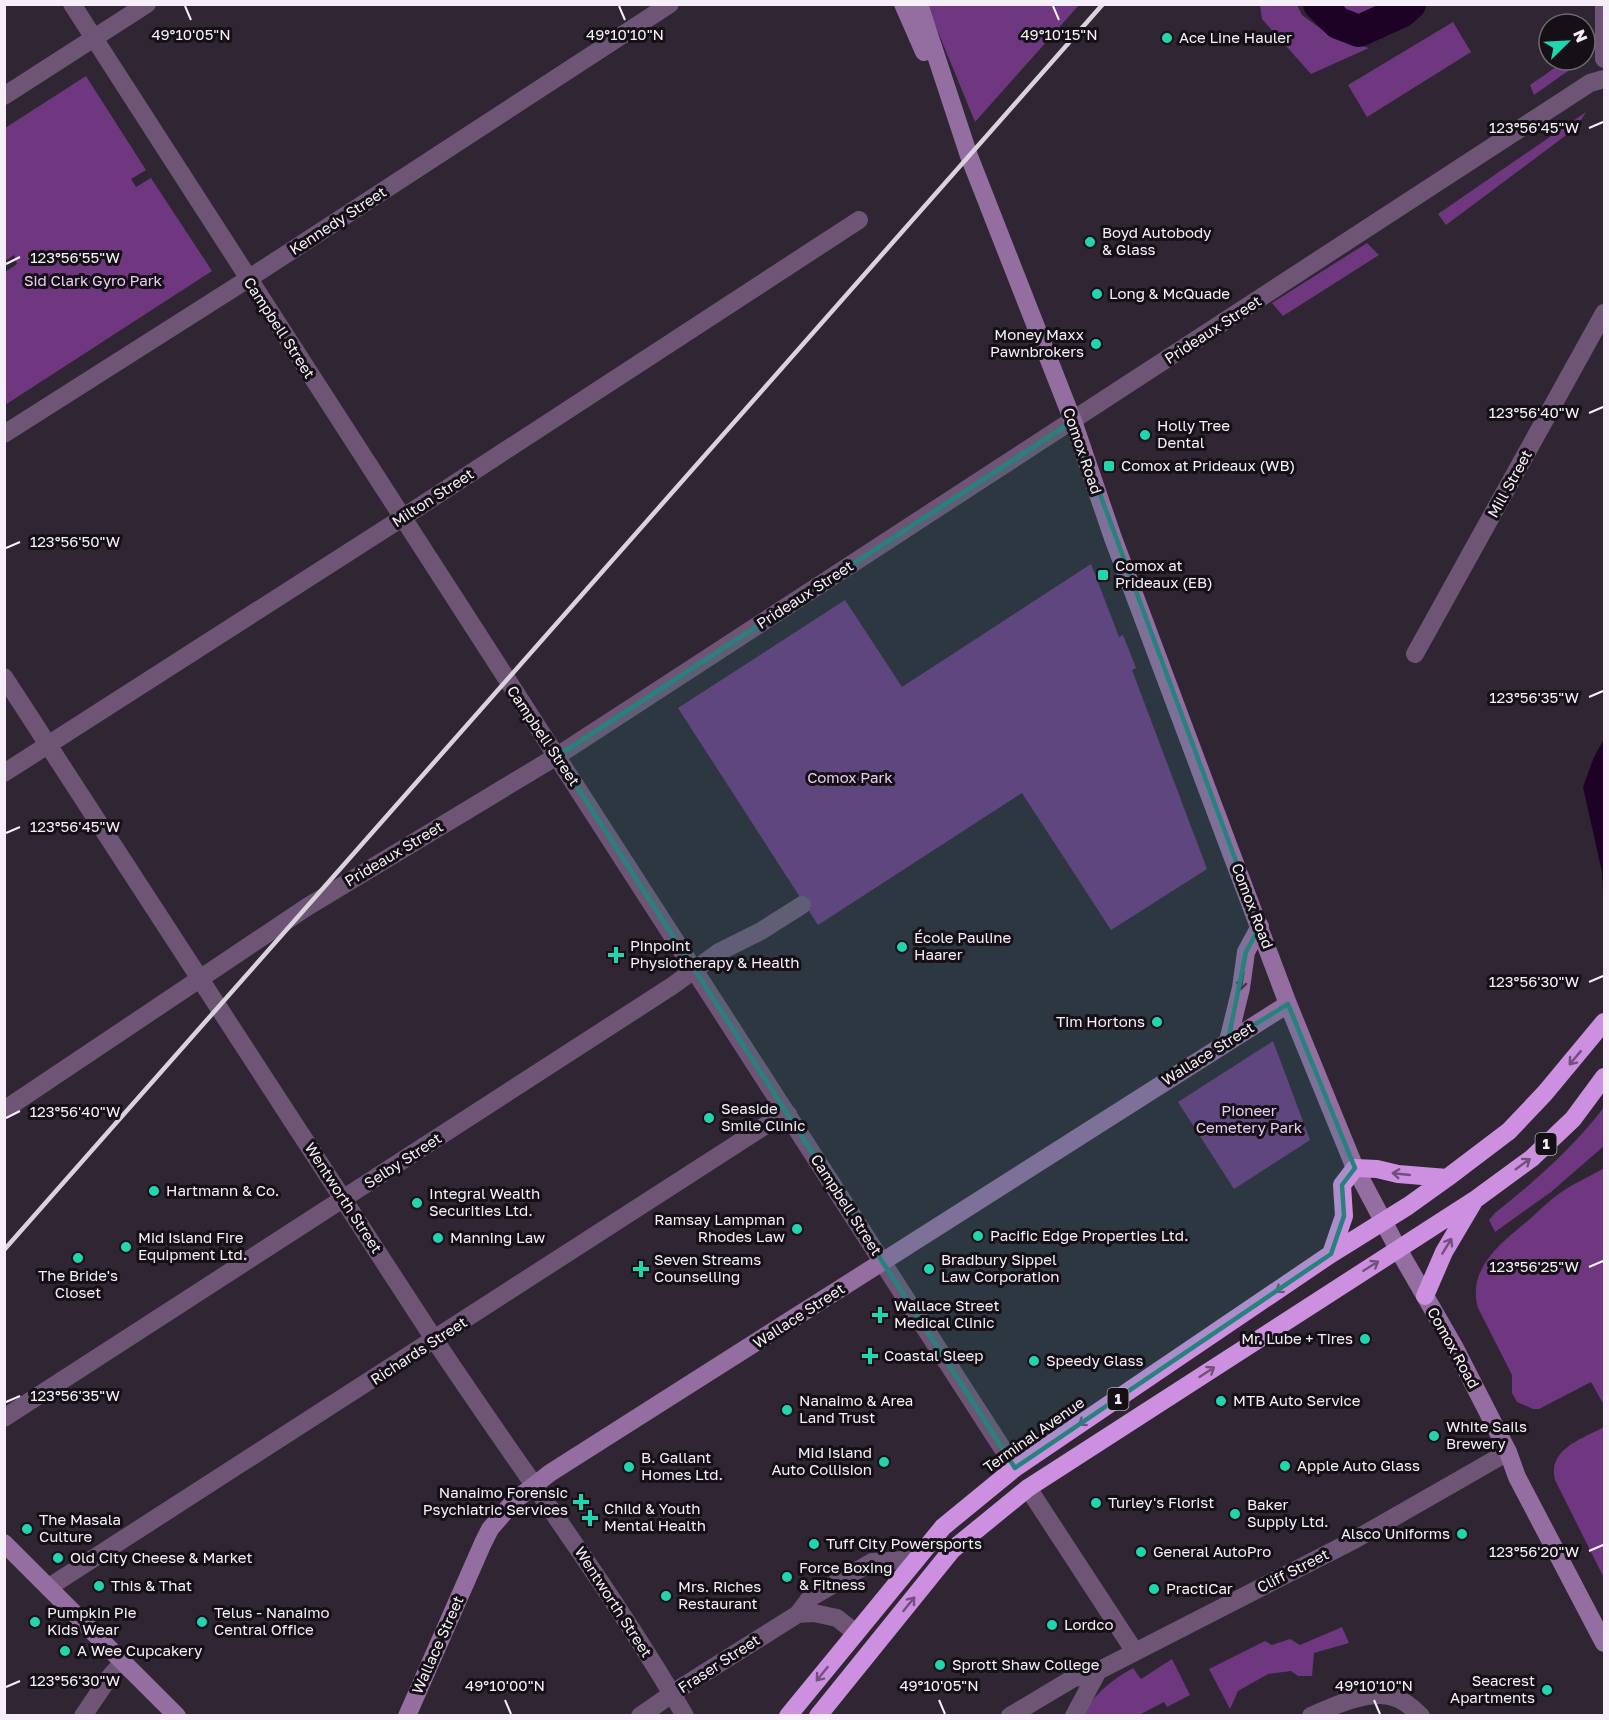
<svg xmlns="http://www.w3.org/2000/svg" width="1609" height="1720" viewBox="0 0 1609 1720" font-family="'Golos Text',sans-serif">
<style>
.green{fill:#6e3780}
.water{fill:#1e0226}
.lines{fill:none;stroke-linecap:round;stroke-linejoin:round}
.river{stroke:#1e0226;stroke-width:32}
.street{stroke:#6e5576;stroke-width:18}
.secondary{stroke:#946da1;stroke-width:18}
.highway{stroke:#cd90e0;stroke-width:18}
.rail{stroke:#dad2dd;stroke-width:4.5}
.oneway{stroke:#48354e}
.oneway2{stroke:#71507b}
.marked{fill:#26827c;fill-opacity:0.2;stroke:#26827c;stroke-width:4.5;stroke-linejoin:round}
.ticks{fill:none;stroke:#f6eff9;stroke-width:2}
.poi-dot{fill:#21d5af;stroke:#151016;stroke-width:2}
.labels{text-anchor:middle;stroke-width:6;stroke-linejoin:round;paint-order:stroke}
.shield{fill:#151016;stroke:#b2acb5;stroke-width:1.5}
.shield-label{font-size:14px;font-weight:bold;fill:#f6eff9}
.poi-label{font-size:15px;fill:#f6eff9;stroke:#151016;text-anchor:start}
.street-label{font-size:15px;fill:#f6eff9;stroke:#151016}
.park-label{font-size:15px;fill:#eacbf4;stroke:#151016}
.ticks-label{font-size:15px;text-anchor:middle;fill:#f6eff9;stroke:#151016;stroke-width:6;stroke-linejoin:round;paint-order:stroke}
</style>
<rect width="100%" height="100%" fill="#2f2533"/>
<path class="green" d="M927 5H1079L975 122Z
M1260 5H1297L1302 15 1332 37 1369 48 1311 74 1262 19Z
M1331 5H1391L1366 19 1334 8Z
M1453 22 1471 52 1367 117 1348 85Z
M1566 60 1582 61 1534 95 1530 85Z
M86 76 146 170 131 179 136 187 151 178 212 271 5 405V272L17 264 14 255 5 261V128Z
M1586 112 1577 127 1446 225 1438 214Z
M1367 243 1379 255 1283 316 1272 303Z
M1091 564 1119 637 1123 635 1136 668 1132 670 1207 869 1111 930 1022 793 818 925 678 708 845 600 902 687Z
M1273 1041 1310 1140 1234 1189 1178 1102Z
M1604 1107V1146L1551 1192 1495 1232 1489 1220 1495 1213C1535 1181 1573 1148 1604 1107Z
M1604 1168V1405L1591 1382 1539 1409H1533L1517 1402 1512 1393V1375L1509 1369 1478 1308C1466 1267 1504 1241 1531 1218 1541 1209 1552 1198 1563 1191 1576 1182 1591 1176 1604 1168Z
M1604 1427V1578L1555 1480C1547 1449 1582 1439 1604 1427Z
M1342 1627 1349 1643 1314 1653 1312 1676H1298L1291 1671 1268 1674 1238 1691 1230 1709 1209 1669 1265 1641 1272 1645 1290 1639 1300 1645Z
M1172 1659 1190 1695 1167 1707 1164 1702 1139 1715 1081 1716C1096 1693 1110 1681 1133 1668L1141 1679Z"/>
<path class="water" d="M1604 739V912L1602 872 1583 787 1594 757Z"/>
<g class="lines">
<path class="river" d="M1319 4 1338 23 1359 31 1401 12 1410 4"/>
<path class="street" d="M72 4 1015 1468
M1604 4V59
M4 96 147 4
M4 434 248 279 670 4
M1415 654 1604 313
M4 677C150 898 291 1121 436 1342 519 1467 609 1586 685 1716
M4 773 402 518 859 220
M4 1110 307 907 557 756 1590 83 1604 79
M4 1418 672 986 719 952 761 931 802 905
M1028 1488 1135 1652
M49 1587 763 1127 788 1114
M798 1614 814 1613 837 1618 856 1633
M83 1716 108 1679 123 1662
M640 1716 685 1685 798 1614 810 1598 872 1562 917 1559
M1010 1716 1072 1679 1098 1671 1356 1539 1508 1452
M1074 1716 1098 1671
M1311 1716C1333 1706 1370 1689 1393 1697 1404 1700 1413 1708 1421 1716"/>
<path class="secondary" d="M903 4 924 52
M919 4 969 156 1073 421 1113 538 1227 842 1288 1004 1355 1168 1398 1249 1455 1348 1508 1452 1517 1477 1604 1643
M1228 1041 1241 988 1246 952 1260 926
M4 1543 177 1716
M407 1716 483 1543 490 1529 514 1501 550 1473 1288 1004"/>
<path class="highway" d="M1331 1254 1344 1216 1342 1185 1355 1168 1377 1169 1398 1174 1447 1178
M1425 1296 1444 1252 1473 1203
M788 1716 943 1527 1015 1468 1331 1254 1408 1206 1447 1178 1509 1131 1545 1093 1604 1022
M818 1716 952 1550 1028 1488 1476 1199 1532 1158 1573 1119 1604 1077"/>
<path class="rail" d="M4 1250 1103 4"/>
</g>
<defs><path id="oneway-shaft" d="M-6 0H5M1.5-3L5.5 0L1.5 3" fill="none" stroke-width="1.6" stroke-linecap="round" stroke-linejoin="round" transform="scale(1.5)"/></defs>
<use class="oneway" href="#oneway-shaft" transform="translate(1242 981) rotate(99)"/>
<g class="oneway2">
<use href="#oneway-shaft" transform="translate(1575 1058) rotate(130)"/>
<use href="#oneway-shaft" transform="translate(1523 1164) rotate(-36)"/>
<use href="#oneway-shaft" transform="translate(1401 1174) rotate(-174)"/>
<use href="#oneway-shaft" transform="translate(1447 1246) rotate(-59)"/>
<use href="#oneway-shaft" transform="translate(1371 1266) rotate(-32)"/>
<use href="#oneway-shaft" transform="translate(1283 1287) rotate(146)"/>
<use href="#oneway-shaft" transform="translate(1207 1372) rotate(-33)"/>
<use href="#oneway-shaft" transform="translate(1086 1420) rotate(146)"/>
<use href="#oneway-shaft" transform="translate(909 1604) rotate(-51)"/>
<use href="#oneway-shaft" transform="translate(822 1674) rotate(129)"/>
</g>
<path class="marked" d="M1073 421 1260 926 1246 952 1228 1041 1288 1004 1355 1168 1342 1185 1344 1216 1331 1254 1015 1468 557 756Z"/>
<path class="ticks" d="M185 6 191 20M619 6 625 20M1053 6 1059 20M1589 128 1603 122M6 264 20 257M1589 413 1603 407M6 548 20 542M1589 697 1603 691M6 833 20 827M1589 982 1603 976M6 1118 20 1111M1589 1267 1603 1261M6 1402 20 1396M1589 1551 1603 1545M6 1687 20 1681M505 1700 511 1714M939 1700 945 1714M1374 1700 1380 1714"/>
<g class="poi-dot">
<circle cx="1167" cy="38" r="6"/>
<circle cx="1090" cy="242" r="6"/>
<circle cx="1097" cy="294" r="6"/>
<circle cx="1096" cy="344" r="6"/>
<circle cx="1145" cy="435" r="6"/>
<rect x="1103" y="460" width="12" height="12" rx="3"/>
<rect x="1097" y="569" width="12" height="12" rx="3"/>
<circle cx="902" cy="947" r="6"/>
<path d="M613 946h6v6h6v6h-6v6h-6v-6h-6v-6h6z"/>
<circle cx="1157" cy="1022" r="6"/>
<circle cx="709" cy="1118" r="6"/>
<circle cx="154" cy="1191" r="6"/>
<circle cx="417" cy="1203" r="6"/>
<circle cx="797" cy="1229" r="6"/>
<circle cx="978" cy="1236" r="6"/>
<circle cx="438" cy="1238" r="6"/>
<circle cx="126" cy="1247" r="6"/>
<circle cx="78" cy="1258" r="6"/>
<path d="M638 1260h6v6h6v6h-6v6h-6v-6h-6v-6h6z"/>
<circle cx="929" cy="1269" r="6"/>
<path d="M877 1306h6v6h6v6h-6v6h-6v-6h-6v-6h6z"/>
<circle cx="1365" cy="1339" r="6"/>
<path d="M867 1347h6v6h6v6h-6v6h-6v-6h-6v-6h6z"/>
<circle cx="1034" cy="1361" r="6"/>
<circle cx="1221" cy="1401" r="6"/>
<circle cx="787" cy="1410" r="6"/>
<circle cx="1434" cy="1436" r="6"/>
<circle cx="884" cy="1462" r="6"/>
<circle cx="1285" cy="1466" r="6"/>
<circle cx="629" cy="1467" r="6"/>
<path d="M578 1493h6v6h6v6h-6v6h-6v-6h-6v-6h6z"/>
<circle cx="1096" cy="1503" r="6"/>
<circle cx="1235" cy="1514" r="6"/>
<path d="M587 1509h6v6h6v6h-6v6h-6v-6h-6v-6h6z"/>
<circle cx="27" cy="1529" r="6"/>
<circle cx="1462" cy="1534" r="6"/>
<circle cx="814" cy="1544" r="6"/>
<circle cx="1141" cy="1552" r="6"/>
<circle cx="58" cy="1558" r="6"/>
<circle cx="787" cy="1577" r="6"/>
<circle cx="99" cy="1586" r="6"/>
<circle cx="1154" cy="1589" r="6"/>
<circle cx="666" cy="1596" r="6"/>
<circle cx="35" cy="1622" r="6"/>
<circle cx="202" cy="1622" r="6"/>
<circle cx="1052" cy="1625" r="6"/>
<circle cx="65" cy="1651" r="6"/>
<circle cx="940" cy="1665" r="6"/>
<circle cx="1547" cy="1690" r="6"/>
</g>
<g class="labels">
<g class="shield">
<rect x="1535.5" y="1133" width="21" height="22" rx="4.5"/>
<rect x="1107.5" y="1388" width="21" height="22" rx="4.5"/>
</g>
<g class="shield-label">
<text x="1546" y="1149">1</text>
<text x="1118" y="1404">1</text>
</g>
<g class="poi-label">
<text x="1179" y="43">Ace Line Hauler</text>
<text x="1102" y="238">Boyd Autobody<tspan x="1102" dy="17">&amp; Glass</tspan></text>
<text x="1109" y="299">Long &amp; McQuade</text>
<text x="1084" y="340" text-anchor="end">Money Maxx<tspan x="1084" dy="17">Pawnbrokers</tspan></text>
<text x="1157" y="431">Holly Tree<tspan x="1157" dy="17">Dental</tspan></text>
<text x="1121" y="471">Comox at Prideaux (WB)</text>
<text x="1115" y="571">Comox at<tspan x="1115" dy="17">Prideaux (EB)</tspan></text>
<text x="914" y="943">École Pauline<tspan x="914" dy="17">Haarer</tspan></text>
<text x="630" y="951">Pinpoint<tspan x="630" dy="17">Physiotherapy &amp; Health</tspan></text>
<text x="1145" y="1027" text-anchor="end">Tim Hortons</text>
<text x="721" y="1114">Seaside<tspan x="721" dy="17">Smile Clinic</tspan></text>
<text x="166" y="1196">Hartmann &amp; Co.</text>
<text x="429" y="1199">Integral Wealth<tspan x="429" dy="17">Securities Ltd.</tspan></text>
<text x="785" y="1225" text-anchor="end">Ramsay Lampman<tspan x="785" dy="17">Rhodes Law</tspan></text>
<text x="990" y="1241">Pacific Edge Properties Ltd.</text>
<text x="138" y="1243">Mid Island Fire<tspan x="138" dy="17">Equipment Ltd.</tspan></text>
<text x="450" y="1243">Manning Law</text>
<text x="654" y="1265">Seven Streams<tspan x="654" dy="17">Counselling</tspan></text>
<text x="941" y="1265">Bradbury Sippel<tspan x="941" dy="17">Law Corporation</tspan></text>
<text x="78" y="1281" text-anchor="middle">The Bride's<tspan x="78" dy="17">Closet</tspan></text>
<text x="894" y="1311">Wallace Street<tspan x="894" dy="17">Medical Clinic</tspan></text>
<text x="1353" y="1344" text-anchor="end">Mr. Lube + Tires</text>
<text x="884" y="1361">Coastal Sleep</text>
<text x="1046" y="1366">Speedy Glass</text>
<text x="799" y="1406">Nanaimo &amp; Area<tspan x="799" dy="17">Land Trust</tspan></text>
<text x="1233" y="1406">MTB Auto Service</text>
<text x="1446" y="1432">White Sails<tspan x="1446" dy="17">Brewery</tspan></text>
<text x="872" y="1458" text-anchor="end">Mid Island<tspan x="872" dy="17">Auto Collision</tspan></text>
<text x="641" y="1463">B. Gallant<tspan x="641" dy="17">Homes Ltd.</tspan></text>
<text x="1297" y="1471">Apple Auto Glass</text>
<text x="568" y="1498" text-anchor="end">Nanaimo Forensic<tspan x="568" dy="17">Psychiatric Services</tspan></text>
<text x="1108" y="1508">Turley's Florist</text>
<text x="1247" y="1510">Baker<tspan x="1247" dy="17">Supply Ltd.</tspan></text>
<text x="604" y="1514">Child &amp; Youth<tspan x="604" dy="17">Mental Health</tspan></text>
<text x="39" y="1525">The Masala<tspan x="39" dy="17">Culture</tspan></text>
<text x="1450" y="1539" text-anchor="end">Alsco Uniforms</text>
<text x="826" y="1549">Tuff City Powersports</text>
<text x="1153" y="1557">General AutoPro</text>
<text x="70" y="1563">Old City Cheese &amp; Market</text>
<text x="799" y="1573">Force Boxing<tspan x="799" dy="17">&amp; Fitness</tspan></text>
<text x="111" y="1591">This &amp; That</text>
<text x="678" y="1592">Mrs. Riches<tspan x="678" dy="17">Restaurant</tspan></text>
<text x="1166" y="1594">PractiCar</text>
<text x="47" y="1618">Pumpkin Pie<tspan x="47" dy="17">Kids Wear</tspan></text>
<text x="214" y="1618">Telus - Nanaimo<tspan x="214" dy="17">Central Office</tspan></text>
<text x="1064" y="1630">Lordco</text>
<text x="77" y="1656">A Wee Cupcakery</text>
<text x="952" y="1670">Sprott Shaw College</text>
<text x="1535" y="1686" text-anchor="end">Seacrest<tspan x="1535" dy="17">Apartments</tspan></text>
</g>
<g class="street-label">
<text transform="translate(338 221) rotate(-33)" y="5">Kennedy Street</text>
<text transform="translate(279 328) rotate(57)" y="5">Campbell Street</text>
<text transform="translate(1213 330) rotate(-33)" y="5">Prideaux Street</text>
<text transform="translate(1082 451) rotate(71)" y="5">Comox Road</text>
<text transform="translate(1510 484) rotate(-61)" y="5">Mill Street</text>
<text transform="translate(433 498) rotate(-33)" y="5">Milton Street</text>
<text transform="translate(805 595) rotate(-33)" y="5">Prideaux Street</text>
<text transform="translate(543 736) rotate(56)" y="5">Campbell Street</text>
<text transform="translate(394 854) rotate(-31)" y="5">Prideaux Street</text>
<text transform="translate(1252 906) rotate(69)" y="5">Comox Road</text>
<text transform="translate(1208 1054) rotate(-32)" y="5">Wallace Street</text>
<text transform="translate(403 1161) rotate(-33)" y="5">Selby Street</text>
<text transform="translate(343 1198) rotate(57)" y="5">Wentworth Street</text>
<text transform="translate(846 1205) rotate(57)" y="5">Campbell Street</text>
<text transform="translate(799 1316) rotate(-33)" y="5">Wallace Street</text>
<text transform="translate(1453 1348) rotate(61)" y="5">Comox Road</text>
<text transform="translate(419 1351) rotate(-33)" y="5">Richards Street</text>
<text transform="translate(1034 1435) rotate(-35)" y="5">Terminal Avenue</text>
<text transform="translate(1293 1571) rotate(-27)" y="5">Cliff Street</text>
<text transform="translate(613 1602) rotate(57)" y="5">Wentworth Street</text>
<text transform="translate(438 1645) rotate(-66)" y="5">Wallace Street</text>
<text transform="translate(719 1664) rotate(-33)" y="5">Fraser Street</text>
</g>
<g class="park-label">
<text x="93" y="286">Sid Clark Gyro Park</text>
<text x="850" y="783">Comox Park</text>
<text x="1249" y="1116">Pioneer<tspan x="1249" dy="17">Cemetery Park</tspan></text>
</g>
</g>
<g class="ticks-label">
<text x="191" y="40">49°10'05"N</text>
<text x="625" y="40">49°10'10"N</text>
<text x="1059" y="40">49°10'15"N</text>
<text x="1534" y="133">123°56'45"W</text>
<text x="75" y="263">123°56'55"W</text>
<text x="1534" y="418">123°56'40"W</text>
<text x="75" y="547">123°56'50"W</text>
<text x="1534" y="703">123°56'35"W</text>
<text x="75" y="832">123°56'45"W</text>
<text x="1534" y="987">123°56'30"W</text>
<text x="75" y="1117">123°56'40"W</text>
<text x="1534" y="1272">123°56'25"W</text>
<text x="75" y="1401">123°56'35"W</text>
<text x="1534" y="1557">123°56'20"W</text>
<text x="75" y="1686">123°56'30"W</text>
<text x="505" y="1691">49°10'00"N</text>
<text x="939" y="1691">49°10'05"N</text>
<text x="1374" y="1691">49°10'10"N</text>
</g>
<rect width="1609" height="1720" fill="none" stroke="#f6eff9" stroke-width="12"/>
<g transform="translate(1567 42) rotate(66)"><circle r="28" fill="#151016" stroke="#6f6971" stroke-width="1.5"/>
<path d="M0-4.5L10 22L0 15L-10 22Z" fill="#21d5af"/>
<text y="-9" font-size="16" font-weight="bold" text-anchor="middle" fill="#f6eff9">N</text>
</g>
</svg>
